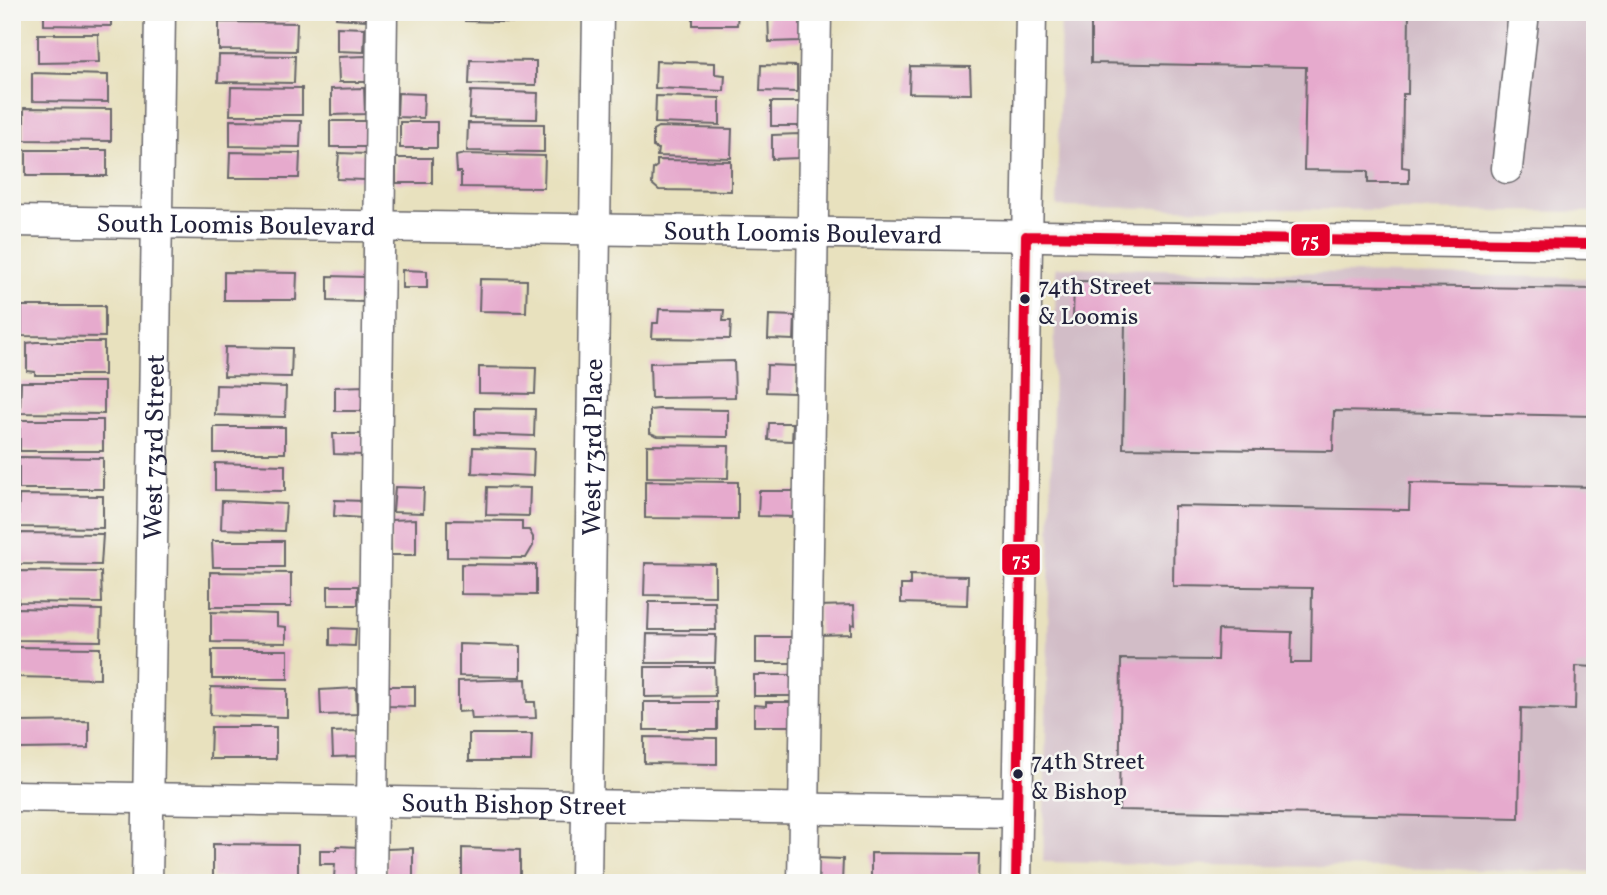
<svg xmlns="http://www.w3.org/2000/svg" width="1607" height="895" viewBox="0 0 1607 895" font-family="Vollkorn,serif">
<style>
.industrial{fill:#d2bdc7}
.building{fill:#e6aacd}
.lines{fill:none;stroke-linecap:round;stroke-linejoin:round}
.minor-casing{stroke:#676569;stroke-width:33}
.minor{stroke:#fff;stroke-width:30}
.bus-1-casing{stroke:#f6f6f2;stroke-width:16}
.bus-1{stroke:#e4002b;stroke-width:10}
.bus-dot{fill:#22223b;stroke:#f6f6f2;stroke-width:2.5}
.labels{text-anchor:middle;stroke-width:5;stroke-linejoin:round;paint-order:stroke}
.bus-label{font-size:24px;fill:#22223b;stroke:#f6f6f2;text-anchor:start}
.street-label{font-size:26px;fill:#22223b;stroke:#f6f6f2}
.line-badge{stroke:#f6f6f2;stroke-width:2.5}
.badge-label{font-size:19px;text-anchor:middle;font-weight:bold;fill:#fff}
</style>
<rect width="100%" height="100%" fill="#f6f6f2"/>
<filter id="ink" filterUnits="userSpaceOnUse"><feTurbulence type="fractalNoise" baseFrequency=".0143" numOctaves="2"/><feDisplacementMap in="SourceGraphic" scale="14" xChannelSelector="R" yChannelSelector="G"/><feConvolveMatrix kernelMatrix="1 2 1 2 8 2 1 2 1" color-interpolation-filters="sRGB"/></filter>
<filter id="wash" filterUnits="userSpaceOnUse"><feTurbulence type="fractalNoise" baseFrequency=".00686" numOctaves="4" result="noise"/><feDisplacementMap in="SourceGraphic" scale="28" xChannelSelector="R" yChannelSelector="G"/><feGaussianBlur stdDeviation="1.57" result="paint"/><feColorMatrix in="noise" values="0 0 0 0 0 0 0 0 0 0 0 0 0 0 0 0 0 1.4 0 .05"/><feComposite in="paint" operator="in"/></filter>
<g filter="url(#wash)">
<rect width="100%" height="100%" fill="#e8e1be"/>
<path class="industrial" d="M1061 12H1595V212L1057 207Z
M1056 267 1595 278V872L1043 862Z"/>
<g id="blocks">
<path class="building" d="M44 12H111V26L44 25Z
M220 12H286V18L220 17Z
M337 12H367L366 20 336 18Z
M465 12H534L533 23 465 21Z
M693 12H738L737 25H693Z
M768 12H800L801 41 769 42Z
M1091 12H1409L1408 94H1403L1402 167 1409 168V183H1368V171L1304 170 1306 67 1091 63Z
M219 22 297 23 296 51 219 50Z
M337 27 365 28 364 52 337 51Z
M38 34H98L99 62 38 63Z
M219 55 295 56 294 83 218 82Z
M366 56V82H339L338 57Z
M470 60 536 61V85L469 84Z
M656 61 715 63V74L725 75 724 91 655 88Z
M761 65 797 66V92L760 91Z
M910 66 970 67 971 94 909 93Z
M32 73 108 75V102L32 101Z
M231 87 302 88V115H230Z
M364 88 365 114 331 115V89Z
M471 91 538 93 537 119 469 118Z
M398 93 424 94 423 118 397 117Z
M656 96 720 98V125L655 123Z
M771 102H800L801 126H771Z
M24 108 111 109V141L24 140Z
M230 120 301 121 300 147 230 146Z
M330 121H365V147H330Z
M400 122H437V148H400Z
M468 123 544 124V152L467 151Z
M658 127 732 129 731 158 657 156 658 149 653 147V130Z
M799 134 800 158 772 159V135Z
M26 150H107V176H26Z
M230 152 300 153 299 178H229Z
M339 153 366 154 365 180 337 179Z
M464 154 545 156 544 188 461 187V172H457L456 156Z
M396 158H432V183H396Z
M657 160 731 161V191L659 190 652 184 653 169 657 166Z
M402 270 427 271V288H402Z
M224 272 297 273 296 300H224Z
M328 276 366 277V302L328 301Z
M480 279 527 280 526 312 479 311Z
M1074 281 1595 289V416L1334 411 1333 451 1123 448 1125 320 1073 319Z
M22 306H105V337L22 336Z
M659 309 724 310 723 321H731L730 339 652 338 653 323H658Z
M769 315 795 316 794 340 768 339Z
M36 342H104V375H35V372L27 371V343Z
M225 347 292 348 291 377 224 376Z
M734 361 735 397 651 398 650 363Z
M767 365 795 366 794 393 766 392Z
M479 367 536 368 535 394 479 393Z
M21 382H104V414L20 413Z
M216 385 286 387 285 417 215 415Z
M365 386V411H335V387Z
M475 408 535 409 534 436 475 434Z
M659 409 728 410V437L658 436 650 433V410Z
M20 420H103V451H20Z
M769 423H793L792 441 768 440Z
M214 427H285V453H214Z
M333 434H366L364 455 334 454Z
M647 445 729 446 728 478 647 477Z
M473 447 534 449 533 476 472 473Z
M19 457 103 458V489H19Z
M215 463 285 465V491L215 490Z
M645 481 738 482V519L645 518Z
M1410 483 1595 487V667L1576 666 1575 710 1521 708 1519 818 1119 810 1121 659 1217 660 1218 630 1292 632 1291 663H1311L1312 588 1173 586 1174 506 1409 510Z
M395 487 424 488 423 513 393 512Z
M487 487 530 488 529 516 486 515Z
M759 491H795V517L758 516Z
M19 495 103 496V528L18 527Z
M335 500 363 501 362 518 334 516Z
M222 501 286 504 284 531 221 529Z
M416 519V555H391L390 520Z
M447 520 522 521V530H529L533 537V546L526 558 447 557Z
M19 533 103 534 101 565 19 564Z
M212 541H284V567H213Z
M645 563 715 564V596L644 595Z
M461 564 536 565V595L461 594Z
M18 571 101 572 102 603 18 602Z
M210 572 291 573V607H210Z
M910 575 968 576 967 605 901 603V585H910Z
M328 586H358V605H328Z
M649 602H715L716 630H648Z
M854 605 855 625 851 624V634L819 635 818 606Z
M17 608 102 610 101 641 17 640Z
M211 612 277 614V626L286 627V643L211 642Z
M330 628 356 629 355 646 330 645Z
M647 634 716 635 715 663H646Z
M756 637H793V663H756Z
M459 644 521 646V677L459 676Z
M16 647 100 648V679L17 677Z
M212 650H288V679H212Z
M645 667H714L715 696 645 697Z
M754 675H791V696H754Z
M526 679 527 702H535L536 718 472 719 471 711 458 712V681Z
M388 686H415V707L388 706Z
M211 687 287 689V717L210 715Z
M356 688 357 714 321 715 320 690Z
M644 702H717V730H644Z
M766 702H793L792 726H754V705L766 706Z
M89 721V748L18 749V722Z
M211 727H276V759H210Z
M359 731V756L333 757 332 732Z
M469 734H532L531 761H469Z
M644 737 717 738V764L644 763Z
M213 844 298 845V879L213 878Z
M337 846 360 847 359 878H334L335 864H320V850H337Z
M413 848V878H386V849Z
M462 848 520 850V880L462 879Z
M871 853 979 854 978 883H871Z
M816 858 843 859 842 883H815Z"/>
</g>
</g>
<g filter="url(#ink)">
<use href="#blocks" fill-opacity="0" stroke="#676569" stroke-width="2"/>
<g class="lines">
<g class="minor-casing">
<g id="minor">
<path d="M1507 168 1524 12"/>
<path id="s1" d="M12 221 1595 244"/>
<path id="s2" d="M12 796 1017 812"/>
<path id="s3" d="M147 883 160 12"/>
<path d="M371 883 382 12"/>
<path id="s4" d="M586 883 598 12"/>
<path d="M803 883 816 12"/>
<path d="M1016 883 1031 12"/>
</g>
</g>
<use href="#minor" class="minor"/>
<g class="bus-1-casing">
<path id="bus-1" d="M1026 236 1595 244
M1016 883 1026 236"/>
</g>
<use href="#bus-1" class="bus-1"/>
</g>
</g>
<g class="bus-dot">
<circle cx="1025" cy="299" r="6"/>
<circle cx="1018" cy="774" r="6"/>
</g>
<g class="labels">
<g class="bus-label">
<text x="1038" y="294">74th Street<tspan x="1038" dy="30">&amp; Loomis</tspan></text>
<text x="1031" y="769">74th Street<tspan x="1031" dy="30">&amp; Bishop</tspan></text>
</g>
<g class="street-label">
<text dy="9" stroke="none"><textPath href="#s1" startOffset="224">South Loomis Boulevard</textPath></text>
<text dy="9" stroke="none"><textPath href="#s1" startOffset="791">South Loomis Boulevard</textPath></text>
<text dy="9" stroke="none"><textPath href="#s3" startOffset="436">West 73rd Street</textPath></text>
<text dy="9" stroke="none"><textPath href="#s4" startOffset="436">West 73rd Place</textPath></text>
<text dy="9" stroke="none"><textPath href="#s2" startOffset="502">South Bishop Street</textPath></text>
</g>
</g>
<g class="line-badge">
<rect x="1290" y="223" width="41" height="34" rx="7" fill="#e4002b"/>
<rect x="1001" y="543" width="40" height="33" rx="7" fill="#e4002b"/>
</g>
<g class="badge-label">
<text x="1310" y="247">75</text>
<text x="1021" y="566">75</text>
</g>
<rect width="1607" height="895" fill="none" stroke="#f6f6f2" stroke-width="42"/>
</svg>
